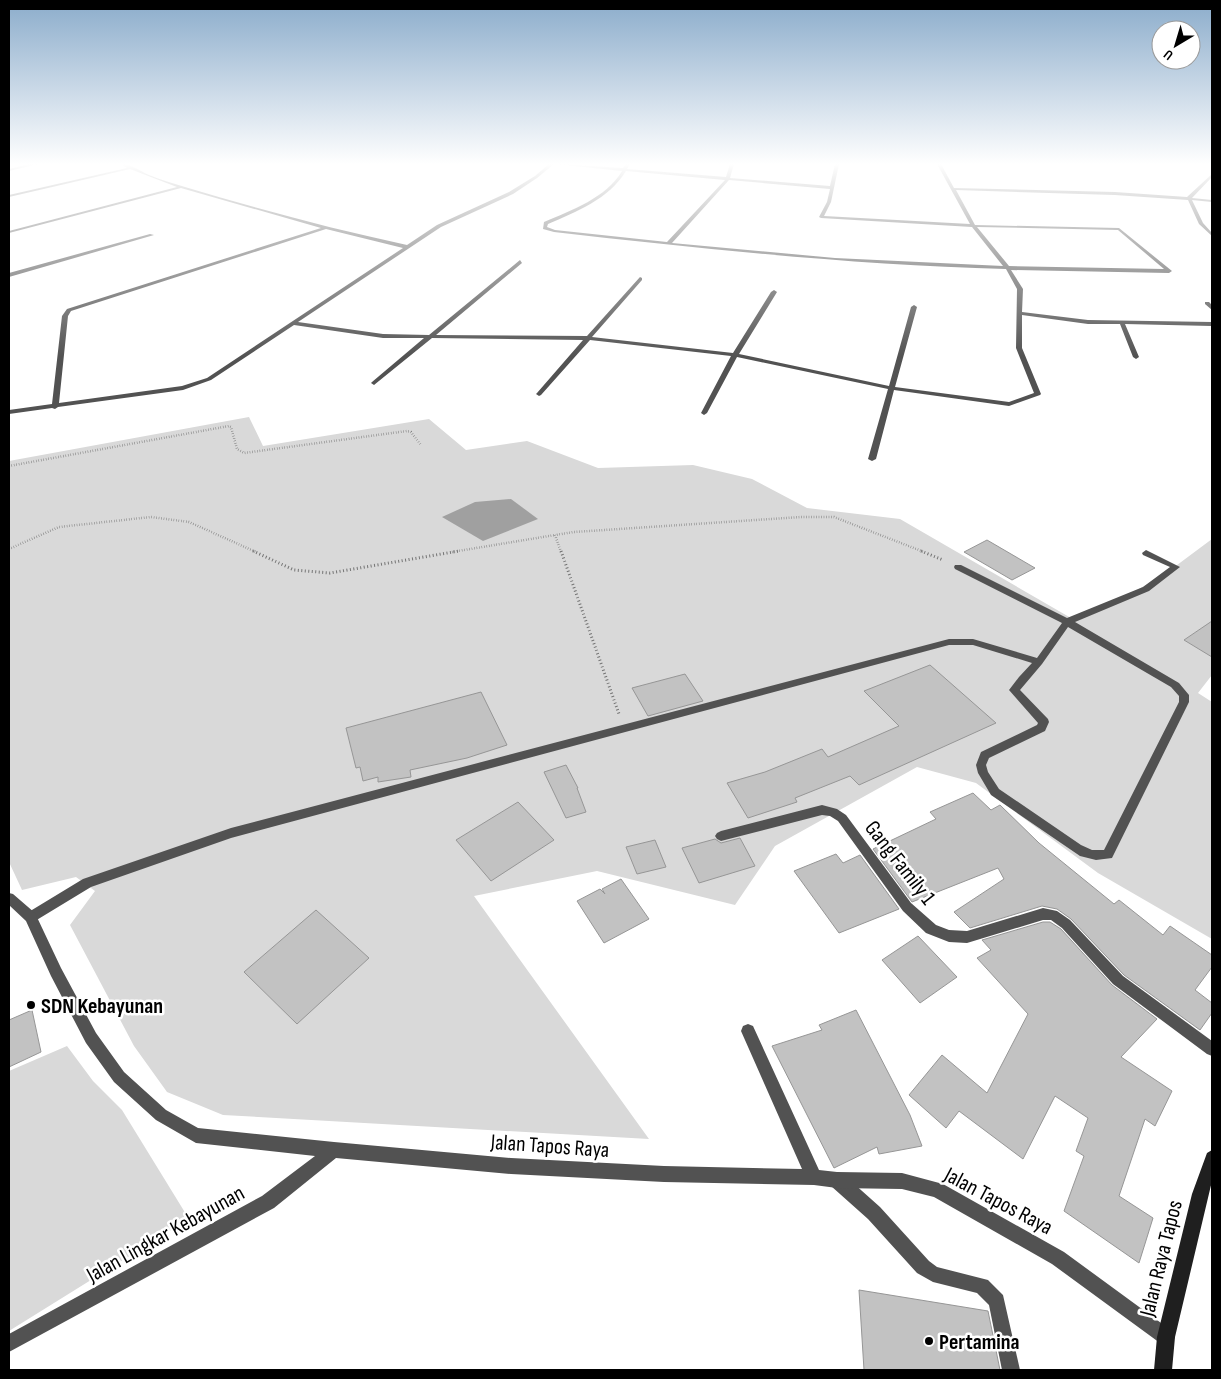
<svg xmlns="http://www.w3.org/2000/svg" width="1221" height="1379" viewBox="0 0 1221 1379" font-family="'Sofia Sans Condensed',sans-serif">
<style>
.green{fill:#d9d9d9}
.water{fill:#a0a0a0}
.building{fill:#c2c2c2;stroke:#969696}
.lines{fill:none;stroke-linecap:round;stroke-linejoin:round}
.path-far1{stroke:#747474;stroke-width:2.5;stroke-dasharray:0.5 2;stroke-linecap:butt}
.path{stroke:#747474;stroke-width:3;stroke-dasharray:1 2.5;stroke-linecap:butt}
.service{fill:#525252;fill-rule:evenodd}
.minor{fill:#525252;fill-rule:evenodd}
.secondary{fill:#1f1f1f;fill-rule:evenodd}
.poi-dot{fill:#000;stroke:#fff;stroke-width:2}
.labels{text-anchor:middle;stroke-width:5;stroke-linejoin:round;paint-order:stroke}
.near-street-label{font-size:22px;fill:#000;stroke:#fff}
.near-poi-label{font-size:22px;font-weight:bold;fill:#000;stroke:#fff;text-anchor:start}
</style>
<rect width="100%" height="100%" fill="#fff"/>
<path class="green" d="M249 417 263 446 429 419 466 450 527 441 598 468 693 465 752 479 807 508 900 519 1071 618 1130 594 1165 574 1212 539V633L1202 628 1184 640 1210 655 1212 653V675L1198 693 1212 702V939L1098 873 976 783 917 767 775 846 735 905 597 871 474 896 649 1139 223 1115 167 1092 134 1046 70 925 95 891 76 877 22 890 9 862V461Z
M67 1046 93 1081 122 1110 189 1219 9 1331V1071Z"/>
<path class="water" d="M511 499 538 519 483 541 442 517 475 502Z"/>
<path class="building" d="M987 540 1035 568 1012 580 964 552Z
M1212 621V657L1184 640Z
M930 665 996 723 859 785 850 776 795 798 797 802 748 818 727 783 765 772 822 749 828 757 899 726 864 691Z
M685 674 703 701 648 716 632 688Z
M481 692 507 745 467 758 410 770 411 777 378 782V777L363 781 360 767 356 768 346 728Z
M566 765 578 788H577L586 812 566 818 544 772Z
M973 793 991 810 1000 805 1039 843 1114 904 1119 900 1163 935 1170 926 1212 955V967L1195 990 1212 1003V1013L1200 1030 1124 975 1071 919 1057 909 1042 906 970 928 954 912 1004 879 998 868 912 902 873 849 936 819 930 812Z
M518 802 554 840 491 881 456 840Z
M740 838 755 866 699 883 682 848 715 839 721 843Z
M655 840 666 867 637 874 626 847Z
M836 854 843 863 860 855 899 909 839 933 794 871Z
M621 879 649 919 604 943 577 901 600 889 605 894 602 889Z
M316 910 369 958 297 1024 244 972Z
M1043 922H1050L1061 929 1112 985 1157 1019 1121 1057 1172 1091 1155 1126 1145 1119 1119 1196 1153 1218 1139 1263 1064 1211 1084 1156 1076 1151 1088 1118 1055 1096 1023 1159 959 1111 946 1128 909 1095 942 1055 987 1093 1028 1014 977 958 991 950 982 940Z
M918 936 957 977 920 1003 882 960Z
M32 1010 41 1052 9 1067V1020Z
M856 1010 910 1115 922 1146 879 1154 877 1147 834 1168 772 1046 822 1030 819 1025Z
M859 1290 988 1311 1000 1370H864Z"/>
<g class="lines">
<path class="path-far1" d="M9 466 229 426 231 427 237 449 244 453 407 431 411 432 421 445
M9 549 59 527 151 517 189 522 256 552
M452 552 555 535
M561 552 555 535 574 532 801 517H834L924 552"/>
<path class="path" d="M253 551 294 570 330 573 459 551
M561 551 619 714
M921 551 943 560"/>
<path class="service" d="M1146 550 1180 567 1149 591 1075 622 1179 683 1189 695V702L1112 858 1096 860 1080 856 991 795 978 773 976 765 981 752 1037 725 1038 723 1009 690 1019 677 1032 663 973 645H949L231 838 91 887 35 921 31 923 27 921 25 917 27 913 83 879 231 828 949 639H973L1037 658 1062 623 955 569 954 567 955 565H961L1067 618 1143 587 1170 567 1143 555 1142 553ZM1068 627 1171 687 1179 696V702L1104 850H1092L1081 845 999 789 988 772 986 765 989 758 1045 731 1049 722 1048 719 1020 690 1042 664Z
M837 1172 843 1174 880 1207 929 1261 937 1267 988 1280 1003 1295 1020 1370H1002L989 1305 977 1293 933 1282 917 1273 868 1219 831 1186 829 1180 831 1174Z"/>
<path class="minor" d="M30 164H38L9 171V169Z
M121 164C131 164 140 171 149 175 161 180 173 183 185 187 258 209 332 229 407 245L437 225 509 192 535 176 549 164H554L537 178 513 194 441 227 298 322 383 334 429 335 520 260 522 263 436 335 587 336 640 277 642 278V280L592 337 733 353 771 292 774 290 777 292 739 354 889 386 911 307 914 305 917 307 895 387 1009 402 1034 393 1016 348 1017 289 1006 269C854 265 704 249 554 232L543 229 544 222C572 210 606 198 622 171L556 164 623 168 626 164H630L627 169 726 177 730 164H734L730 178 830 186 835 164H839L831 202 824 216 970 224 937 164H941L954 188 1115 192 1187 197 1212 174V177L1192 198 1212 200V202L1192 200 1203 223 1212 233V236L1199 224 1188 200 1115 195 956 190 975 225 1119 228 1172 271 1169 273 1011 270 1023 289 1022 312 1088 320 1212 322V326L1125 324 1139 357 1136 359 1133 357 1120 324H1088L1022 315V348L1041 394 1040 395 1009 406 894 390 876 459 872 461 868 459 888 389 737 357 707 413 704 415 701 413 731 356 590 340 541 395 539 396 536 394 537 393 583 340 432 338 374 385 371 383 372 382 424 338H383L294 325 211 380 183 390 58 407 55 409 52 408 9 414V410L52 404 62 316 67 309 321 228 181 188 9 233V231L177 187 130 169 9 197V195L127 168ZM626 171 725 180 667 242 555 230 547 227 548 224C576 212 609 199 626 171ZM729 180 830 189 827 202 819 217 821 218 972 227 1003 266 835 258 672 243ZM977 227 1118 230 1164 269 1009 266ZM326 229 403 248 207 378 182 386 59 403 68 316 71 311Z
M150 234 154 235 9 277V273Z
M1205 302H1209L1212 305V310L1205 304Z
M822 805 837 809 846 815 911 903 936 925 949 930 967 931 1043 908 1057 911 1070 920 1123 976 1212 1041V1056L1207 1054 1113 984 1062 928 1051 920H1043L967 943 949 942 926 933 903 911 838 821 830 816 822 815 721 841 717 839 715 836 717 833 721 831Z
M9 893 13 894 35 913 61 968 96 1033 124 1072 166 1110 198 1128 334 1142 511 1158 664 1166 802 1169 741 1031 743 1026 748 1024 753 1026 819 1170 837 1172 902 1173 943 1184 1064 1252 1172 1331 1175 1337 1172 1343 1166 1346 1160 1343 1052 1264 934 1197 902 1189 837 1188 814 1185 664 1182 511 1174 336 1158 274 1208 9 1352V1334L262 1196 315 1156 196 1143 156 1120 114 1082 86 1043 51 976 26 921 9 905Z"/>
<path class="secondary" d="M1212 1150V1181L1175 1337 1172 1370H1154L1157 1337 1192 1194 1207 1153Z"/>
</g>
<linearGradient id="sky" x2="0" y2="1"><stop stop-color="#8baccb"/><stop offset="0.46" stop-color="#fff"/><stop offset="1" stop-color="#fff" stop-opacity="0"/></linearGradient>
<rect width="1221" height="357" fill="url(#sky)"/>
<g class="poi-dot">
<circle cx="31" cy="1005" r="5"/>
<circle cx="929" cy="1341" r="5"/>
</g>
<g class="labels">
<g class="near-street-label">
<text transform="translate(901 862) rotate(52)" y="8">Gang Family 1</text>
<text transform="translate(550 1145) rotate(4)" y="8">Jalan Tapos Raya</text>
<text transform="translate(999 1200) rotate(28)" y="8">Jalan Tapos Raya</text>
<text transform="translate(165 1233) rotate(-29)" y="8">Jalan Lingkar Kebayunan</text>
<text transform="translate(1160 1258) rotate(-76)" y="8">Jalan Raya Tapos</text>
</g>
<g class="near-poi-label">
<text x="41" y="1013">SDN Kebayunan</text>
<text x="939" y="1349">Pertamina</text>
</g>
</g>
<rect width="1221" height="1379" fill="none" stroke="#000000" stroke-width="20"/>
<g transform="translate(1176 45) rotate(218)"><circle r="24" fill="#ffffff" stroke="#999999"/>
<path d="M0-4L9 19L0 12L-9 19Z" fill="#000000"/>
<text y="-8" font-size="14" font-weight="bold" text-anchor="middle" fill="#000000">U</text>
</g>
</svg>
